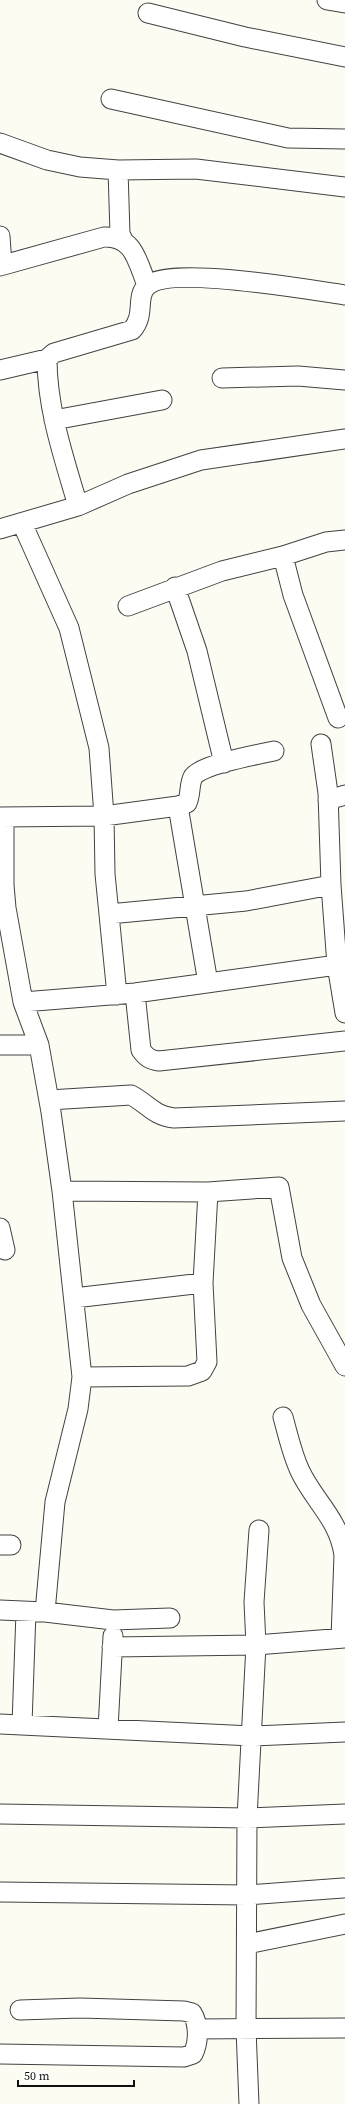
<svg xmlns="http://www.w3.org/2000/svg" width="345" height="2104" viewBox="0 0 345 2104" font-family="'Source Serif 4',serif">
<style>
.lines{fill:none;stroke-linecap:round;stroke-linejoin:round}
.minor-casing{stroke:#424242;stroke-width:21}
.minor{stroke:#fff;stroke-width:19}
</style>
<rect width="100%" height="100%" fill="#fdfcf2"/>
<g class="lines">
<g class="minor-casing">
<path id="minor" d="M327 0 345 3
M148 13 245 37 345 57
M111 99 288 138 345 139
M0 143 47 160 80 167 118 170 196 169 345 187
M118 170 120 234 123 240
M0 236 2 265
M0 266 104 237C134 236 137 261 147 285
M0 370 47 359
M222 378 298 376 345 380
M54 420 162 400
M78 506C64 458 47 409 47 359L54 353 132 330C146 315 135 296 147 286 169 265 311 290 345 295
M22 523 69 628 99 748 104 816 105 874 117 995
M0 529 78 506 128 484 201 460 345 439
M283 556 293 595 338 718
M175 587 197 651 224 763
M128 606 222 571 283 556 326 542 345 540
M321 744 328 793 331 885 337 965 345 1013
M328 800 345 795
M178 806 208 983
M0 817 104 816 178 806 187 803C191 795 189 784 193 777 199 765 260 754 274 751
M4 817V885L6 908 23 1002 39 1045 51 1112 62 1191 82 1377 78 1409 55 1502 45 1612
M109 914 246 901 331 885
M135 993 141 1050C146 1057 150 1060 159 1061L345 1041
M23 1002 135 993 337 965
M0 1045H39
M49 1100 131 1095C148 1104 154 1116 174 1118L345 1111
M62 1191 208 1192 279 1187 292 1258 311 1305 345 1366
M0 1228 5 1250
M74 1298 203 1283
M82 1377 188 1376 202 1371 207 1362 203 1283 208 1192
M283 1417C288 1435 292 1454 300 1471 314 1501 339 1519 344 1555L341 1638
M0 1545H11
M0 1610 45 1612 113 1620 170 1618
M112 1647 256 1645 345 1638
M0 1724 252 1736 345 1732
M22 1724 26 1612
M108 1729 113 1636
M0 1814 247 1818 345 1814
M0 1892 247 1895 343 1888
M247 1944 345 1924
M197 2029 345 2028
M0 2054 184 2057 193 2054C199 2042 199 2024 192 2013L184 2011 80 2008 20 2010
M249 2104 246 2029 247 1818 256 1645 254 1602 259 1530"/>
</g>
<use href="#minor" class="minor"/>
</g>
<path d="M18 2080v6h116v-6" fill="none" stroke="#0f0f0f" stroke-width="2"/>
<text x="24" y="2080" font-size="12" fill="#0f0f0f" stroke="#ffffff" stroke-width="3" paint-order="stroke">50 m</text>
</svg>
